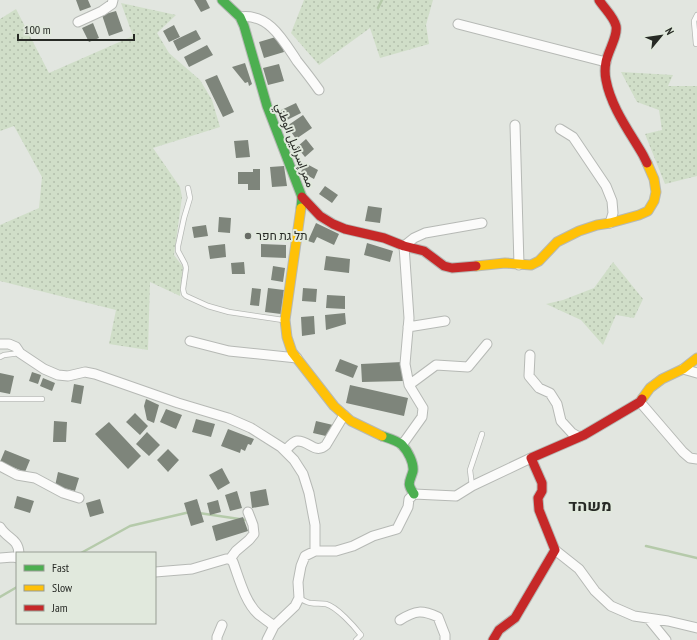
<svg xmlns="http://www.w3.org/2000/svg" width="697" height="640" viewBox="0 0 697 640" font-family="'PT Sans Narrow',Vazirmatn,Heebo,sans-serif">
<style>
.grass{fill:url(#grass-dots)}
.lines{fill:none;stroke-linecap:round;stroke-linejoin:round}
.stream{stroke:#b5caaa;stroke-width:2.5}
.building{fill:#7e857b}
.lane-casing{stroke:#b6b9b5;stroke-width:6}
.street-casing{stroke:#b6b9b5;stroke-width:11}
.fast-casing{stroke:#b6b9b5;stroke-width:11}
.slow-casing{stroke:#b6b9b5;stroke-width:11}
.jam-casing{stroke:#b6b9b5;stroke-width:11}
.lane{stroke:#fbfbfa;stroke-width:4.5}
.street{stroke:#fbfbfa;stroke-width:9}
.fast{stroke:#4caf50;stroke-width:9}
.slow{stroke:#ffc107;stroke-width:9}
.jam{stroke:#c62828;stroke-width:9}
.poi-dot{fill:#686c66;stroke:#e1e9dd;stroke-width:1.5}
.labels{text-anchor:middle;stroke-width:4;stroke-linejoin:round;paint-order:stroke}
.street-label{font-size:12px;fill:#272a25;stroke:#e1e9dd}
.poi-label{font-size:12px;fill:#272a25;stroke:#e1e9dd;text-anchor:start}
.district-label{font-size:16px;font-weight:bold;fill:#272a25;stroke:#e1e9dd}
</style>
<defs>
<pattern id="grass-dots" width="8" height="8" patternUnits="userSpaceOnUse"><rect width="8" height="8" fill="#d0dec8"/><path d="M2 2h.1M6 6h.1" fill="none" stroke="#b3bfac" stroke-width="1.8" stroke-linecap="round"/></pattern>
</defs>
<rect width="100%" height="100%" fill="#e2e6e0"/>
<path class="grass" d="M304 0H433L426 25 429 44 380 58 370 28 319 65 291 33Z
M121 3 176 15 157 33 169 53 200 80 212 100 220 127 153 148 180 187 182 197 174 255 183 267 180 296 150 282 148 350 109 344 116 310 0 281V225L39 208 42 177 14 126 0 131V19L16 9 49 73 133 36Z
M621 72 673 75 668 86H697V176L665 184 645 134 662 130 659 110 637 102Z
M613 262 643 299 634 318 616 315 603 345 581 320 546 304 563 300 594 288Z"/>
<g class="lines">
<path class="stream" d="M378 8 382 0
M199 513 246 520
M646 546 697 558
M81 553 130 526 190 512
M0 597 17 587"/>
</g>
<path class="building" d="M76 0H88L91 7 80 11Z
M194 0H206L210 8 201 12Z
M116 11 123 31 109 36 102 15Z
M93 23 99 38 89 42 82 28Z
M174 25 180 37 169 42 163 31Z
M196 30 201 39 178 51 173 41Z
M279 36 284 52 264 58 259 42Z
M207 45 213 55 189 67 184 57Z
M245 63 252 84 249 86 248 82 245 83 232 67Z
M279 64 284 81 268 85 263 68Z
M217 75 234 112 223 117 205 80Z
M296 103 301 113 283 122 277 112Z
M303 115 312 128 296 139 287 126Z
M306 139 314 149 305 157 297 147Z
M248 140 250 157 236 158 234 141Z
M305 163 318 170 314 179 301 172Z
M284 166 287 186 272 187 270 167Z
M253 169H260V190H248V184H238V172H253Z
M325 186 338 195 332 203 319 194Z
M368 206 382 208 380 223 365 221Z
M219 217 231 218 230 233 218 232Z
M316 223 339 234 334 245 317 237 314 243 308 241Z
M206 225 208 236 194 238 192 227Z
M367 243 393 251 390 262 364 255Z
M225 244 226 257 210 259 208 246Z
M261 244 286 245V258L261 257Z
M326 256 350 259 349 273 324 270Z
M244 262 245 274H232L231 263Z
M273 266 285 268 283 282 271 280Z
M252 288 261 289 259 306 250 305Z
M268 288 284 290 281 314 265 312Z
M303 288 317 289 316 302 302 301Z
M327 295 345 296V309L326 308Z
M345 313 346 324 326 330 325 315Z
M314 316 315 334 302 336 301 317Z
M340 359 358 366 353 378 335 371Z
M402 362 403 381 362 382 361 364Z
M32 372 41 375 38 384 29 381Z
M0 373 14 376 10 394 0 392Z
M43 378 55 383 52 391 40 386Z
M74 384 84 386 81 404 71 402Z
M350 385 408 398 404 416 346 403Z
M146 399 159 405 154 423 147 420 144 406Z
M166 409 182 415 176 429 160 422Z
M135 413 148 426 140 435 126 422Z
M196 419 215 424 211 437 192 432Z
M54 421 67 422 66 442H53Z
M316 421 333 425 330 437 313 433Z
M109 422 141 456 128 469 95 434Z
M228 429 254 439 251 445 248 444 245 451 241 449 240 453 221 446Z
M147 432 160 445 149 456 136 444Z
M168 449 179 460 168 472 157 460Z
M5 450 30 460 25 472 0 462Z
M222 468 230 483 218 490 209 475Z
M58 472 79 478 75 491 55 486Z
M266 489 269 505 252 508 250 492Z
M237 491 242 508 230 511 225 495Z
M17 496 34 501 30 513 14 508Z
M100 499 104 513 90 517 86 503Z
M197 499 204 522 191 526 184 503Z
M218 500 221 512 210 515 207 503Z
M243 517 248 531 216 541 212 526Z"/>
<g class="lines">
<g class="lane-casing">
<path id="lane" d="M696 44 694 21 697 15
M188 188 190 198 184 218 178 246V251L185 264 186 268 183 289 184 294 186 296 208 306 229 312 283 320
M0 357 4 355 20 353
M0 399H42
M472 486 470 470 482 434
M299 598C303 600 307 603 311 603 316 604 321 603 326 604 337 607 354 626 361 635L356 640"/>
</g>
<g class="street-casing">
<path id="street" d="M240 17C269 13 283 40 297 61 305 71 312 80 319 90
M78 22 102 11 112 4 113 0
M458 24 606 62
M515 125 519 265
M560 129 573 137 606 186 612 201 613 213 610 223
M408 327 445 321
M190 341 229 351 297 358
M0 344H9L16 347 20 353 44 369 58 375 68 376 85 372 95 374 178 403 228 418 251 428 281 447 294 460 303 474 309 493 315 525V551
M530 355 529 376 539 388 550 393 557 404 561 421 572 433 579 437
M683 369 697 373
M409 385 436 365 468 367 487 344
M640 402 683 452 690 458 697 459
M402 445 422 417 423 408 409 385 405 364 409 318 404 246 414 238 425 233 482 223
M285 451C288 448 292 442 297 441 309 440 315 455 326 445L344 415
M0 466 17 475 35 478 63 493 79 498
M0 527C7 539 18 538 19 553
M555 550 579 569 595 591 611 606 634 616 668 621 697 628
M0 558 13 557 17 558
M230 559 236 551 249 540 254 534 253 525 248 512
M155 572 192 569 226 559H230L233 562C239 578 245 602 258 614 263 618 269 622 274 626
M648 618 666 640
M400 620C416 610 422 610 438 617L445 635V640
M217 640V637L222 625
M267 640 274 626 295 606 299 598 298 582 301 566 305 556 315 551H336L353 546 373 536 397 529 408 507 409 499 414 494 456 496 472 486 531 458"/>
</g>
<g class="fast-casing">
<path id="fast" d="M222 0 240 17 244 26 267 106 302 197 301 208
M382 436C388 438 398 441 402 445 408 451 414 463 413 471 410 482 406 483 414 494"/>
</g>
<g class="slow-casing">
<path id="slow" d="M301 208 285 320 287 337 292 352 334 406 351 421 382 436
M476 266 505 263 531 265 539 261 557 242 579 231 597 225 610 223 639 215 648 211 654 201 656 192 654 179 647 163
M642 399 650 388 662 379 683 369 697 358"/>
</g>
<g class="jam-casing">
<path id="jam" d="M599 0C604 8 614 17 616 26 618 36 608 51 606 62 605 67 605 75 606 80 611 107 629 131 643 155L647 163
M302 197 320 216 333 224 345 229 384 238 404 246 424 251 444 266 452 268 476 266
M493 640 499 630 515 618 555 550 539 510 538 498 542 491V483L531 458 584 435 640 402 642 399"/>
</g>
<use href="#lane" class="lane"/>
<use href="#street" class="street"/>
<use href="#fast" class="fast"/>
<use href="#slow" class="slow"/>
<use href="#jam" class="jam"/>
</g>
<circle class="poi-dot" cx="248" cy="236" r="4"/>
<g class="labels">
<g class="street-label">
<text transform="translate(295 145) rotate(69)" y="4">ممر إسرائيل الوطني</text>
</g>
<g class="poi-label">
<text x="256" y="240">תל גת חפר</text>
</g>
<g class="district-label">
<text x="590" y="511">משהד</text>
</g>
</g>
<rect x="16" y="552" width="140" height="72" fill="#e1e9dd" stroke="#979d93"/>
<rect x="24" y="565" width="20" height="6" fill="#4caf50" stroke="#979d93"/>
<text x="52" y="572" font-size="12" fill="#272a25">Fast</text>
<rect x="24" y="585" width="20" height="6" fill="#ffc107" stroke="#979d93"/>
<text x="52" y="592" font-size="12" fill="#272a25">Slow</text>
<rect x="24" y="605" width="20" height="6" fill="#c62828" stroke="#979d93"/>
<text x="52" y="612" font-size="12" fill="#272a25">Jam</text>
<g transform="translate(661 36) rotate(61)" stroke="#e1e9dd" stroke-width="3" paint-order="stroke">
<path d="M0-3L7 15L0 10L-7 15Z" fill="#272a25"/>
<text y="-6" font-size="11" font-weight="bold" text-anchor="middle" fill="#272a25">N</text>
</g>
<path d="M18 34v6h116v-6" fill="none" stroke="#272a25" stroke-width="2"/>
<text x="24" y="34" font-size="12" fill="#272a25" stroke="#e1e9dd" stroke-width="3" paint-order="stroke">100 m</text>
</svg>
